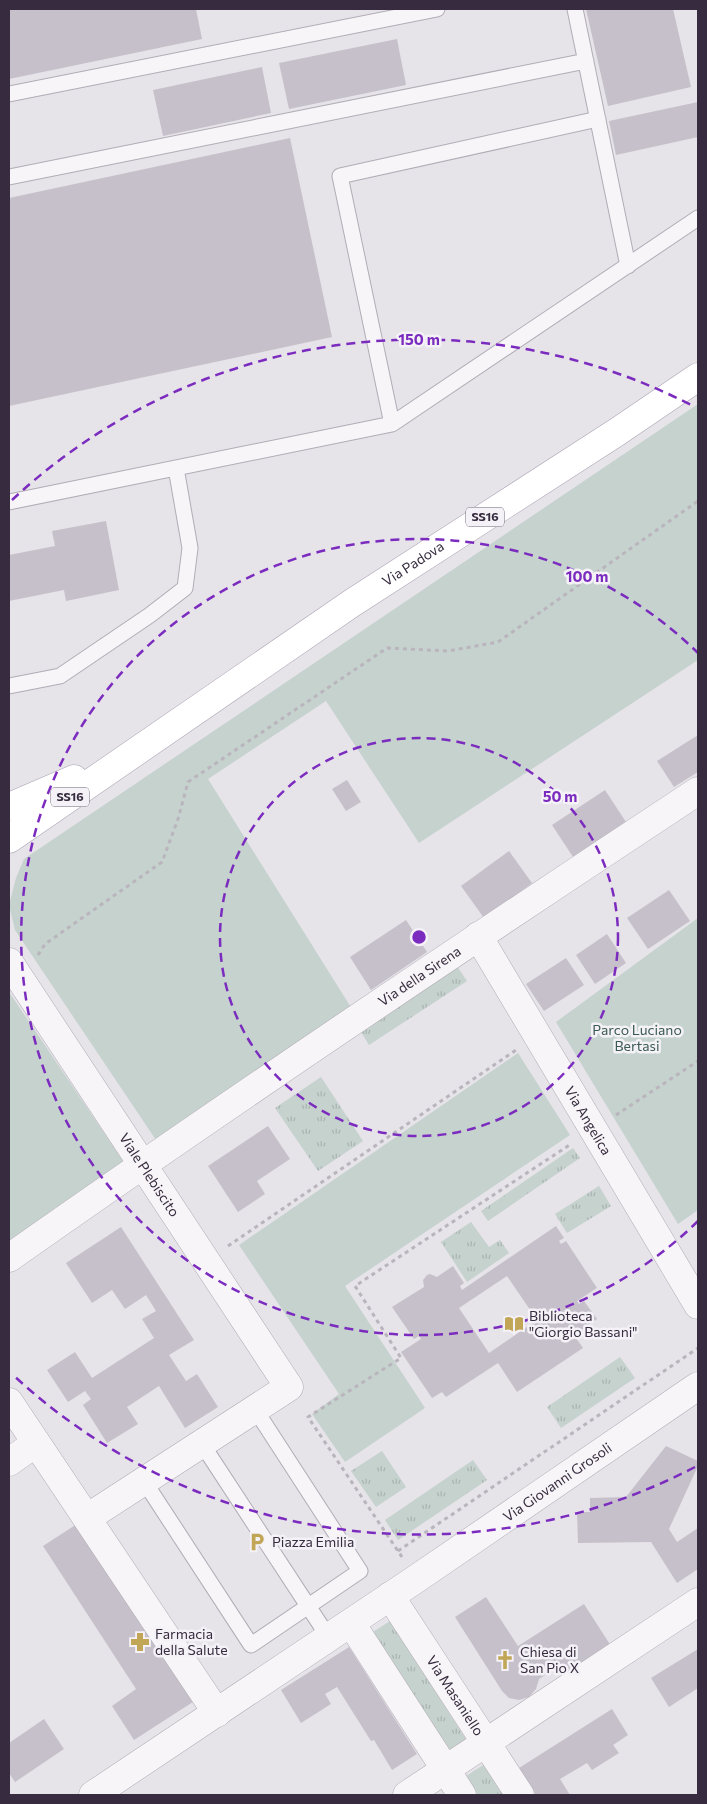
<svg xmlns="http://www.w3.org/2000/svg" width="707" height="1804" viewBox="0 0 707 1804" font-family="Commissioner,sans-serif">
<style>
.grass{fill:url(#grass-tufts)}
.park{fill:#c5d2cd}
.building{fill:#c6c0cb;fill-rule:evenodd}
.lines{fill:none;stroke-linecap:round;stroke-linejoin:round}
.service-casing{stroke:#b2acb6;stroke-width:17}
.minor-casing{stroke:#b2acb6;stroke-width:29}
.primary-casing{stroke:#aba3b4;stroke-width:29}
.path{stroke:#bab5bd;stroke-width:3;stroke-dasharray:4 4;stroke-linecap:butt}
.service{stroke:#f7f5f8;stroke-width:15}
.minor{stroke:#f7f5f8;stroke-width:28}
.primary{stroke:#fff;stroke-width:28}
.ring{fill:none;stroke:#7b2cbf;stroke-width:2.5;stroke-dasharray:9 6}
.labels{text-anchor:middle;stroke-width:5;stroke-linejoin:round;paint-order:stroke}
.shield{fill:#f4f2f7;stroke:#706776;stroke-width:1}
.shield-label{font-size:12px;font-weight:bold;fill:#372c3f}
.street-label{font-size:14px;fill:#372c3f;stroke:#f4f2f7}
.park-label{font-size:14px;fill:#3b5a51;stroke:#f4f2f7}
.poi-label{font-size:14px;fill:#372c3f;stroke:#f4f2f7;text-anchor:start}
.centre{fill:#7b2cbf;stroke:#f4f2f7;stroke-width:2.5}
.ring-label{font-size:15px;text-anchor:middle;font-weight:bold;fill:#7b2cbf;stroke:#f4f2f7;stroke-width:5;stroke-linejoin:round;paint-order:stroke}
</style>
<defs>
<pattern id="grass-tufts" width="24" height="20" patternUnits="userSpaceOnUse" patternTransform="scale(1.25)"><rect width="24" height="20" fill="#c5d2cd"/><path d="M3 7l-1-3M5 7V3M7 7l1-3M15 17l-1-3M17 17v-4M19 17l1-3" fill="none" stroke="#aab4b1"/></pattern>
</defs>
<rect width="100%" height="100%" fill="#e6e3e9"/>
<path class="grass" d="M455 963 467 981 369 1045 358 1027Z
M321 1077 363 1141 318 1171 275 1108Z
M573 1148 580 1158 488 1221 481 1211Z
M599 1186 611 1206 567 1233 555 1214Z
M471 1222 489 1247 500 1240 509 1253 467 1282 441 1242Z
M620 1357 635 1378 561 1428 547 1407Z
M382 1451 406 1487 376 1507 351 1471Z
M473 1460 487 1480 398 1540 385 1520Z
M390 1621 467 1741 448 1754 370 1634Z
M485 1764 505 1795H478L466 1776Z"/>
<path class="park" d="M698 404V660L419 843 326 701 208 779 352 1009 158 1143 15 930 9 905 16 878 24 859Z
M698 918V1210L678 1224 556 1022Z
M9 992 127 1167 9 1248Z
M518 1053 570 1135 345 1286 425 1408 345 1462 312 1414 339 1394 239 1245Z"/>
<path class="building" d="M9 9H196L202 39 9 79Z
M586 9H673L691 87 608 106Z
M397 39 406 85 289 109 279 63Z
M262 67 271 113 163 136 153 90Z
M698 102V137L616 155 609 121Z
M290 138 332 337 9 406V198Z
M106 521 119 590 66 601 64 590 9 601V555L55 546 52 531Z
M698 735V772L674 787 657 761Z
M347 780 361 802 346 811 332 789Z
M605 790 626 822 573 857 552 825Z
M509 851 532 883 484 918 461 886Z
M669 890 690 921 648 949 627 918Z
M406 920 427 952 371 990 350 957Z
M607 934 626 963 595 984 576 955Z
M566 958 584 985 544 1011 526 984Z
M268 1126 290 1159 257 1181 265 1194 238 1212 208 1166Z
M556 1226 564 1238 559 1241 561 1244 566 1241 597 1288 577 1301 579 1304 584 1301 597 1319 574 1335 583 1348 517 1392 498 1363 446 1397 442 1392 432 1398 401 1352 421 1339 419 1336 414 1339 392 1307 424 1287 423 1280 427 1275 430 1274 437 1277 453 1266 464 1283 460 1286 462 1290ZM507 1276 537 1320 489 1353 459 1308Z
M121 1227 194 1340 169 1355 186 1381 197 1374 218 1407 185 1428 159 1386 127 1407 138 1424 107 1443 83 1405 91 1399 85 1391 68 1402 47 1370 75 1352 92 1378 154 1338 142 1319 156 1311 146 1295 125 1309 112 1290 92 1303 66 1263Z
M666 1446 698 1461V1466L669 1529 677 1542 698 1528V1569L677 1583 651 1542 578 1543 577 1512H590V1498L626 1497Z
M80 1522 196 1700 134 1740 112 1706 136 1689 43 1546Z
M486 1597 518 1646 584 1604 611 1646 562 1677 556 1668 539 1679 536 1689 529 1697 519 1700 509 1698 502 1691 455 1617Z
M349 1647 417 1754 392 1770 374 1740 371 1741 337 1687 325 1694 331 1704 301 1723 281 1690Z
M698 1649V1688L669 1707 651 1678Z
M612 1709 628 1735 613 1745 619 1753 592 1770 587 1763 560 1779 570 1795H536L519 1768Z
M44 1719 64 1749 15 1782 9 1773V1743Z"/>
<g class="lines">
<g class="service-casing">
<path id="service" d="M575 9 628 266
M9 94 437 9
M9 177 586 61
M392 424 340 176 598 119
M9 502 392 424 698 218
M9 686 60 676 150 615 185 588 190 548 176 468
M202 1444 329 1638
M144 1481 251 1645 360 1571 255 1409"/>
</g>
<g class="minor-casing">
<g id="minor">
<path id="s1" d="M478 936 698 1305"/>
<path id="s2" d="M9 962 289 1387 87 1518"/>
<path id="s3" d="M9 1258C236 1098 466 944 698 791"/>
<path d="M9 1402 217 1713"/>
<path d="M9 1462 36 1443"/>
<path id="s4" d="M390 1596 520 1795"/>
<path d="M351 1623 462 1795"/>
<path id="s5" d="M93 1795 416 1579 698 1386"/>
<path d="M407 1795 698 1602"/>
</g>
</g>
<g class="primary-casing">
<g id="primary">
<path d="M9 807 74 779"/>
<path id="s6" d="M9 839 352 603 617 432 698 377"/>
</g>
</g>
<path class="path" d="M38 955 45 944 162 862 178 819 188 782 387 648 448 651 498 642 698 501
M616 1115 698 1061
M228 1246 516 1050
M398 1551 698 1348
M402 1557 308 1417 401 1358 355 1286 571 1144"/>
<use href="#service" class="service"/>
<use href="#minor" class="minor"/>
<use href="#primary" class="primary"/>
</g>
<g class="ring">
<circle cx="419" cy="937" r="199"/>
<path d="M698 1221A398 398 0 1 1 698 653"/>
<path d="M695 1467A597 597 0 0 1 12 1374M12 500A597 597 0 0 1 695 407"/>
</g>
<defs>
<g id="library-bare" transform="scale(1.5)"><path d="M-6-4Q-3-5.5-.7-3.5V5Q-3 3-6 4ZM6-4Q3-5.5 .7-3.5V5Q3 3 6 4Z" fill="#c0a656" stroke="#f4f2f7" stroke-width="2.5" paint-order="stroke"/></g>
<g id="parking-bare" transform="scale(1.5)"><path d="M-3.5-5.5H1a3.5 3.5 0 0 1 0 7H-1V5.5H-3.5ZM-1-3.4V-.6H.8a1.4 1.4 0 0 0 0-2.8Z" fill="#c0a656" stroke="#f4f2f7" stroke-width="2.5" paint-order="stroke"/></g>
<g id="pharmacy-bare" transform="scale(1.5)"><path d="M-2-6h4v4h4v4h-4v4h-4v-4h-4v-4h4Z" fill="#c0a656" stroke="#f4f2f7" stroke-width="2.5" paint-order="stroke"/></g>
<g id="church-bare" transform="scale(1.5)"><path d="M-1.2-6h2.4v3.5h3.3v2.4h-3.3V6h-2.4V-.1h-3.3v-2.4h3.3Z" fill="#c0a656" stroke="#f4f2f7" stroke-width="2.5" paint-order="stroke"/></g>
</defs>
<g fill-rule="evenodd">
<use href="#library-bare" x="514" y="1324"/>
<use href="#parking-bare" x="257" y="1542"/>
<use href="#pharmacy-bare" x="140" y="1642"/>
<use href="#church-bare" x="505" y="1660"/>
</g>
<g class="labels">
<g class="shield">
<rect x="466" y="507.5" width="38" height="19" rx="4"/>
<rect x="51" y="787.5" width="38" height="19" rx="4"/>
</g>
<g class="shield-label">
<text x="485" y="521">SS16</text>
<text x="70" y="801">SS16</text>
</g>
<g class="street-label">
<text dy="5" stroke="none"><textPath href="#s6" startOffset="489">Via Padova</textPath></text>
<text dy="5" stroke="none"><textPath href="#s3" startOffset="498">Via della Sirena</textPath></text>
<text dy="5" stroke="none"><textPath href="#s1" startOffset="215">Via Angelica</textPath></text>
<text dy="5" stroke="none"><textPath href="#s2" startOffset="255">Viale Plebiscito</textPath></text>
<text dy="5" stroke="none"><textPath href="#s5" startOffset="560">Via Giovanni Grosoli</textPath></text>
<text dy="5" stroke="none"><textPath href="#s4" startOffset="119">Via Masaniello</textPath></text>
</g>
<g class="park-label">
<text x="637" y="1035">Parco Luciano<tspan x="637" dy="16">Bertasi</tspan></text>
</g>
<g class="poi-label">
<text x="529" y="1321">Biblioteca<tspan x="529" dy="16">"Giorgio Bassani"</tspan></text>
<text x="272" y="1547">Piazza Emilia</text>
<text x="155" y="1639">Farmacia<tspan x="155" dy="16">della Salute</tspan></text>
<text x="520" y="1657">Chiesa di<tspan x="520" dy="16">San Pio X</tspan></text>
</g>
</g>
<circle cx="419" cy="937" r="8" class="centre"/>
<g class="ring-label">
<text x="419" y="345">150 m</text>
<text x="587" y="582">100 m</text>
<text x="560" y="802">50 m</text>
</g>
<rect width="707" height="1804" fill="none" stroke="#372c3f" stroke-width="20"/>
</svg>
